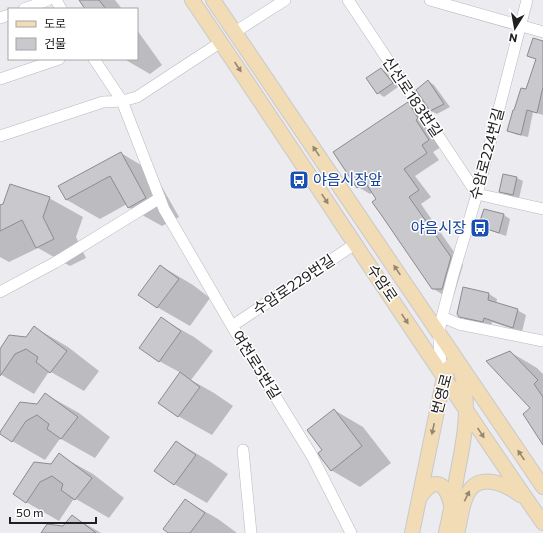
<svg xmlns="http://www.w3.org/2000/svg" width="543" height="533" viewBox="0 0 543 533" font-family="Commissioner,'Noto Sans KR',sans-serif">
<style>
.shadow{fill:#0003}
.building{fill:#c9c8cd;stroke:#8b8b90}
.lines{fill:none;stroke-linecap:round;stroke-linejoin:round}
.minor-casing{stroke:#b8b8bc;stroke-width:12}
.major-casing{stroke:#c9c9ca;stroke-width:16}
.minor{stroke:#fff;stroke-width:11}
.major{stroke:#f1dcb6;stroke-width:14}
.oneway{fill:#938773}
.labels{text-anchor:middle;stroke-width:3;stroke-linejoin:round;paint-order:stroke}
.street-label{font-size:15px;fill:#202022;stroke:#fff}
.transit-label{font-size:15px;fill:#164399;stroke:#fff;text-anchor:start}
</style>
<rect width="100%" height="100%" fill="#ebebf0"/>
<path class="shadow" d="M80 0H115L122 9H87Z
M137 30 162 65 150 74 124 59H137Z
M543 42V115L533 112 528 137 515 134 509 131 515 111 526 91 537 60 529 55Z
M381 69 387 73 398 87 384 97 378 93Z
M428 81 434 85 450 107 437 114 431 111 417 90Z
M408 103 420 110 441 147 433 152 439 160 415 176 431 197 421 204 463 265 454 295 445 296 432 288 373 192 370 194 358 187Z
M121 153 154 173 179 217 162 226 128 207 127 204 100 219 67 200 60 187Z
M517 178 523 181 519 198 506 195 500 191Z
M49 198 83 217 76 237 86 258 70 266 38 248 9 262 0 257V206Z
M504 215 510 219 506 236 486 229 479 226Z
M161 266 193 285 210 298 190 326 157 307Z
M464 289 489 294 497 299 496 304 517 310 526 315 522 332 492 322 491 326 469 321 460 316Z
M162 319 194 337 213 351 191 380 214 393 233 406 212 435 178 416 181 373 159 361Z
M34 327 68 347 99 371 84 391 51 372 48 373 34 394 0 374V351L26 338Z
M510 352 537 368 543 374V443L531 408Z
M45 394 79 413 110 437 95 458 61 439 59 440 45 460 12 441Z
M334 410 363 427 391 463 360 487 331 470 324 450Z
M177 442 209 461 228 474 207 503 174 484Z
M59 455 93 474 124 498 109 518 76 499 73 500 59 521 26 502Z
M185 500 218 519 237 533H170Z
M72 516 101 533H42L64 527Z"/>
<path class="building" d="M79 0H99L106 9H85Z
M533 38 543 41V87L537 113 527 110 521 135 507 131 513 110H514L521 88 526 89 536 59 527 56Z
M381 68 393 83 377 94 366 78Z
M428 80 444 104 430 111 416 90Z
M408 102 418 118 416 120 429 140 422 145 427 153 404 169 419 190 409 197 451 257 442 289H432L382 216 372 202 376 199 365 182 357 188 333 152Z
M121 152 146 198 128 208 110 176 66 200 58 186Z
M503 174 517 177 513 195 499 192Z
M10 184 50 197 43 217 54 239 36 248 22 220 0 231V205L3 204Z
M484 209 504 214 499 233 478 226Z
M160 265 179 279 157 308 138 295Z
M463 287 489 293 488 300 518 309 513 328 484 318 483 322 459 317 457 314Z
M161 317 181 331 159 362 139 348Z
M34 326 67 351 50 373 36 362 38 357 26 349 15 354 0 376V349L9 335 26 337Z
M510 351 538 380 534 384 543 397V445L523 414 530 408 486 361Z
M180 372 200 387 178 417 158 403Z
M45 393 78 417 61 439 47 429 49 424 37 415 26 421 12 442 0 434V432L20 402 37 404Z
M334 409 362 446 331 471 321 458 318 453 322 450 307 430Z
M176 441 196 455 174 485 154 471Z
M59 453 92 478 75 500 61 490 63 484 52 476 40 482 26 503 13 494 34 462 51 464Z
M185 499 205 513 190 533H168L163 529Z
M72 515 96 533H41L47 524 63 526Z"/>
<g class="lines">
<g class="minor-casing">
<path id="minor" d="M56 0 61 9
M348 0 477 194 543 209
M430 0 543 32
M24 9 48 0
M0 18 9 15
M235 32 285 0
M94 59 122 101 164 209 232 326 312 456 351 533
M0 79 59 59
M0 136 103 102 122 101 137 97 221 42
M0 292 56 262 160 198
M442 317 459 324 543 341
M232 326 355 244
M443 374 441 363 439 344V333L442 317 453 275 477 194 527 0
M243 450 251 533"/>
</g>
<g class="major-casing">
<path id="major" d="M192 0C310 174 424 351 543 523
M213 0 543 487
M419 499C433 476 446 481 451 505
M412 533 444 377C447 369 450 365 457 360
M446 533C450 514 454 495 457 475 464 441 471 406 461 372
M457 533C461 520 461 505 468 493 479 472 506 484 520 495"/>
</g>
<use href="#minor" class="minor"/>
<use href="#major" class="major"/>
</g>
<defs><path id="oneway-solid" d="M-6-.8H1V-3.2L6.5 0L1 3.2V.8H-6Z"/></defs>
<g class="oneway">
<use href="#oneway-solid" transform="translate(238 67) rotate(56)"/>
<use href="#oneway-solid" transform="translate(316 151) rotate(-124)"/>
<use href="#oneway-solid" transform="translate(325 199) rotate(57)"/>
<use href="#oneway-solid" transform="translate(397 270) rotate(-124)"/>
<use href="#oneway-solid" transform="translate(405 319) rotate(56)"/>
<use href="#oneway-solid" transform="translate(433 429) rotate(102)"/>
<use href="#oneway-solid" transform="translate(481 433) rotate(56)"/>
<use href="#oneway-solid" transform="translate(521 455) rotate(-124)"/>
<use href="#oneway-solid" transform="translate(467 496) rotate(-64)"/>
</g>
<defs>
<g id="bus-square" transform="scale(1)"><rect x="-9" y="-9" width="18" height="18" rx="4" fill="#1a4fb4" stroke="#fff"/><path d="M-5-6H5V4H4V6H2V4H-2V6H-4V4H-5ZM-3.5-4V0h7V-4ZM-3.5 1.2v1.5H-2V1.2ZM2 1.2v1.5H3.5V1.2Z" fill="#fff"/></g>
</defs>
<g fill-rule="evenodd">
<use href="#bus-square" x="299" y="180"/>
<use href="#bus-square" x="480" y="228"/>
</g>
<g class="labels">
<g class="street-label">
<text transform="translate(412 97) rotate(56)" y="5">신선로183번길</text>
<text transform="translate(487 154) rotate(-75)" y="5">수암로224번길</text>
<text transform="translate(382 283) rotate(56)" y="5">수암로</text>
<text transform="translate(294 285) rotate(-34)" y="5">수암로229번길</text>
<text transform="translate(256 365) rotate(58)" y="5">여천로5번길</text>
<text transform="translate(442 394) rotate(-75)" y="5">번영로</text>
</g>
<g class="transit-label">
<text x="313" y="185">야음시장앞</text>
<text x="466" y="233" text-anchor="end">야음시장</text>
</g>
</g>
<rect x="8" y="8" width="130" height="52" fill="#ffffff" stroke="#a6a6a7"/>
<rect x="16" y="21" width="20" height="6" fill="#f1dcb6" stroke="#a6a6a7"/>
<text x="44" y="28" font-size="12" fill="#202022">도로</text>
<rect x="16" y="38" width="20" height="12" fill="#c9c8cd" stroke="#a6a6a7"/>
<text x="44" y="48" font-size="12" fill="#202022">건물</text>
<g transform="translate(515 28) rotate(191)" stroke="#ffffff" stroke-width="3" paint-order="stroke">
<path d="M0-3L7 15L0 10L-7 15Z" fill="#202022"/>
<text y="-6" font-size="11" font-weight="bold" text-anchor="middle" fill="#202022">N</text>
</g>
<path d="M10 517v6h86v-6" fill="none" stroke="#202022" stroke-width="2"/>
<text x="16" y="517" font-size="12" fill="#202022" stroke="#ffffff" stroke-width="3" paint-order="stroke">50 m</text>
</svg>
